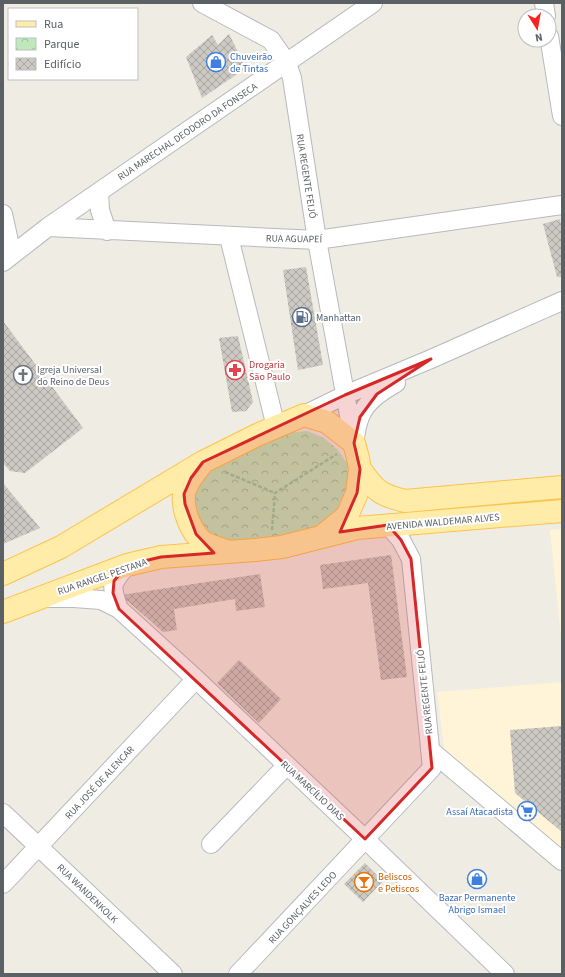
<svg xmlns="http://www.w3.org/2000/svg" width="565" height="977" viewBox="0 0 565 977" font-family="'Source Sans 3',sans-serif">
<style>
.commercial{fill:#fff4d8}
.park{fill:url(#park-crowns)}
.building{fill:url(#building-cross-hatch)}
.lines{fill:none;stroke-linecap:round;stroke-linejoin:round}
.minor-casing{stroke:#b6babe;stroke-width:20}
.major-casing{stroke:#fec24c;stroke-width:24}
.path{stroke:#95cba1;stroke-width:2.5;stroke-dasharray:4 2;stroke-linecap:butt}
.minor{stroke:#fff;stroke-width:18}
.major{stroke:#ffeca8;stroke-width:22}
.marked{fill:#d62828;fill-opacity:0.2;stroke:#d62828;stroke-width:3;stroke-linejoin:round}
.labels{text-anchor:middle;stroke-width:4;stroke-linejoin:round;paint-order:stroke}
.shop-label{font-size:10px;fill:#366cbe;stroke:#fff;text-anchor:start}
.street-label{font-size:10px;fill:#5b6065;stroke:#fff}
.service-label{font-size:10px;fill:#4e5e75;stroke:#fff;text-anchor:start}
.health-label{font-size:10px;fill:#be3a42;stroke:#fff;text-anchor:start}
.worship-label{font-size:10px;fill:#5b616d;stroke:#fff;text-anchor:start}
.food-label{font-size:10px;fill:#c56008;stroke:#fff;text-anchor:start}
</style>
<defs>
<pattern id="park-crowns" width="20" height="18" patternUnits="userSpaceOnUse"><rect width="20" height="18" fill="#bfe9bd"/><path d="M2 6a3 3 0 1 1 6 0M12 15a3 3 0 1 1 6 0" fill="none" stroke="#9ec09d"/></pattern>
<pattern id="building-cross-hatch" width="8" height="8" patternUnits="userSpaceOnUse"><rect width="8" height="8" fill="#ccc8c2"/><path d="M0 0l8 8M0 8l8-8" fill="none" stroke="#a9a6a1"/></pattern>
</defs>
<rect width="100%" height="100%" fill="#efece3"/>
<path class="commercial" d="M562 529V646L550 530Z
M562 682V871L442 768 444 747 437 692Z"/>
<path class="park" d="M307 431 324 438 337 449 347 463 349 495 338 516 320 530 297 537 230 543 211 536 198 523 194 506 196 493 203 478 217 466 286 433Z"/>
<path class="building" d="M229 34 246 68 202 98 186 57 212 35 218 45Z
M560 219 562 230V277H557L543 224Z
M306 267 323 365 298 370 283 270Z
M3 321 83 428 25 473 10 471 3 463Z
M238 336 253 402 246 411 232 412 219 338Z
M3 483 40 528 3 544Z
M391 555 407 677 381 680 368 583 323 589 320 565Z
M260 574 265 607 236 611 235 599 174 609 177 630 163 632 121 595Z
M239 660 281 699 259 723 217 683Z
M562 726V832L515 793 510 730Z
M365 863 383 881 363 902 344 884Z"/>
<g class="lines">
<g class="minor-casing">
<path id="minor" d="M202 3 271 40 287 63 292 78 317 240 354 443
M544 3 546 16
M549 36 562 116
M99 192 100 210 107 231
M3 214 12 255
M48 227 317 240 562 205
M229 237 276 427
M3 262 48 227 373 3
M304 415 345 395 431 359 562 301
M355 438C356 431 357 424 360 417 366 401 382 391 396 383
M48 598H74L101 600 119 609 196 679 365 839 505 974
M119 609C110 584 111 585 127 565
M430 750 562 861
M3 813 173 974
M211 844 287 765
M3 884 196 679
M238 974 432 768 411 559 401 540 388 525"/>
</g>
<g class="major-casing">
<path id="major" d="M201 465C194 473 186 483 184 494 182 510 191 532 203 542 209 546 219 548 226 551
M360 469C375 490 379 495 405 501L562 487
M3 574 61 547 203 462 257 435 304 415 327 422 354 443 358 458 360 469 357 493 347 516 325 534
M3 612 127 565 161 557 255 550 282 547 357 528 562 511"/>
</g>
<path class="path" d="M225 472 275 493
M272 530 275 493 337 454"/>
<use href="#minor" class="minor"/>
<use href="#major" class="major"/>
</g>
<path class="marked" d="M431 359 377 394 360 417 354 443 360 469 357 493 340 532 388 525 401 540 411 559 432 768 365 839 119 609 113 593 114 581 127 565 161 557 214 553 196 534 185 504 184 494 191 478 203 462 345 395Z"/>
<defs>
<g id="shop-ring" transform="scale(1)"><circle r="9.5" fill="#fff" stroke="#3f7fe0" stroke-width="1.5"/><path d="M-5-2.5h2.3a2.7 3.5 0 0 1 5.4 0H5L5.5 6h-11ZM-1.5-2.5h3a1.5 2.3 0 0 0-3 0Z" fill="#3f7fe0"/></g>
<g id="fuel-ring" transform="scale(1)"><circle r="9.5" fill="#fff" stroke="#5c6f8a" stroke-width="1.5"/><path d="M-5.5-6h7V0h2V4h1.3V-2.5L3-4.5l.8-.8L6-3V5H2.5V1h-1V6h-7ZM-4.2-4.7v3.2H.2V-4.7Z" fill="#5c6f8a"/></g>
<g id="pharmacy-ring" transform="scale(1)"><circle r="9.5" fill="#fff" stroke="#e0444e" stroke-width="1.5"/><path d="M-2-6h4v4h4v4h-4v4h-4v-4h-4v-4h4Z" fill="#e0444e"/></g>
<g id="church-ring" transform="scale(1)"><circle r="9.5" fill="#fff" stroke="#6b7280" stroke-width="1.5"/><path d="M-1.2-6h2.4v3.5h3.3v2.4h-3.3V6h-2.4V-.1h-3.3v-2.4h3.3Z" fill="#6b7280"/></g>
<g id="supermarket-ring" transform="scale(1)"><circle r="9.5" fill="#fff" stroke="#3f7fe0" stroke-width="1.5"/><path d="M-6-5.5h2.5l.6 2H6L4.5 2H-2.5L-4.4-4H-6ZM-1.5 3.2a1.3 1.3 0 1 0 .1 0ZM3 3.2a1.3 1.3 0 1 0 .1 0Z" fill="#3f7fe0"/></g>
<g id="bar-ring" transform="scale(1)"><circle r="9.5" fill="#fff" stroke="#e8710a" stroke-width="1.5"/><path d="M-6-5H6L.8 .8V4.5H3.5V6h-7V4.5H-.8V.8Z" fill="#e8710a"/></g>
</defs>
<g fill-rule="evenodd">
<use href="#shop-ring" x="216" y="62"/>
<use href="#fuel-ring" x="302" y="317"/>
<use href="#pharmacy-ring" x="235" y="370"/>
<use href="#church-ring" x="23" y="375"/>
<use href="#supermarket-ring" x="527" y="811"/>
<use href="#shop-ring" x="477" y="879"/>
<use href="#bar-ring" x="364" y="882"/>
</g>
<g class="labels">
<g class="shop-label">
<text x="230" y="60">Chuveirão<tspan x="230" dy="12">de Tintas</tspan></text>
<text x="513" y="815" text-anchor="end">Assaí Atacadista</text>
<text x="477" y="901" text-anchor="middle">Bazar Permanente<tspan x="477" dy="12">Abrigo Ismael</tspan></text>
</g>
<g class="street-label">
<text transform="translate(187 131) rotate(-34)" y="4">RUA MARECHAL DEODORO DA FONSECA</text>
<text transform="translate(307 176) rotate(81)" y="4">RUA REGENTE FEIJÓ</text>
<text transform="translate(294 238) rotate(1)" y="4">RUA AGUAPEÍ</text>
<text transform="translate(443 521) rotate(-5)" y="4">AVENIDA WALDEMAR ALVES</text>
<text transform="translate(102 576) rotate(-19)" y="4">RUA RANGEL PESTANA</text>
<text transform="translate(424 692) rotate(-96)" y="4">RUA REGENTE FEIJÓ</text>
<text transform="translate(99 782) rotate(-47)" y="4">RUA JOSÉ DE ALENCAR</text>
<text transform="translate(313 790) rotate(43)" y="4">RUA MARCÍLIO DIAS</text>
<text transform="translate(88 893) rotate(44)" y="4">RUA WANDENKOLK</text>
<text transform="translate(302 907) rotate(-47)" y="4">RUA GONÇALVES LEDO</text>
</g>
<g class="service-label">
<text x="316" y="321">Manhattan</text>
</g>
<g class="health-label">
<text x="249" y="368">Drogaria<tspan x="249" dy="12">São Paulo</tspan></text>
</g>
<g class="worship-label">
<text x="37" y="373">Igreja Universal<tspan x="37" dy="12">do Reino de Deus</tspan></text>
</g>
<g class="food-label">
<text x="378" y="880">Beliscos<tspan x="378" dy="12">e Petiscos</tspan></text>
</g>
</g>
<rect width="565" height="977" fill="none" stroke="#5b6065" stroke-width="8"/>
<rect x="8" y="8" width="130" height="72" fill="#ffffff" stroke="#bdbfc1"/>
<rect x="16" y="21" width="20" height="6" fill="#ffeca8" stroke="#bdbfc1"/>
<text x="44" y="28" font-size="12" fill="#5b6065">Rua</text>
<rect x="16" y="38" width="20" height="12" fill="url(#park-crowns)" stroke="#bdbfc1"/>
<text x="44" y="48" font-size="12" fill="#5b6065">Parque</text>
<rect x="16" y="58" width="20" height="12" fill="url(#building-cross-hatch)" stroke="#bdbfc1"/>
<text x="44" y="68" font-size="12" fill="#5b6065">Edifício</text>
<g transform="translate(537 28) rotate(169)"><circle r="19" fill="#ffffff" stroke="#bdbfc1"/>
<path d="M0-3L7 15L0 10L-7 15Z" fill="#f9231f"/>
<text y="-6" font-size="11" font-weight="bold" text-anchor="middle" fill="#5b6065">N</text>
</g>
</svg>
